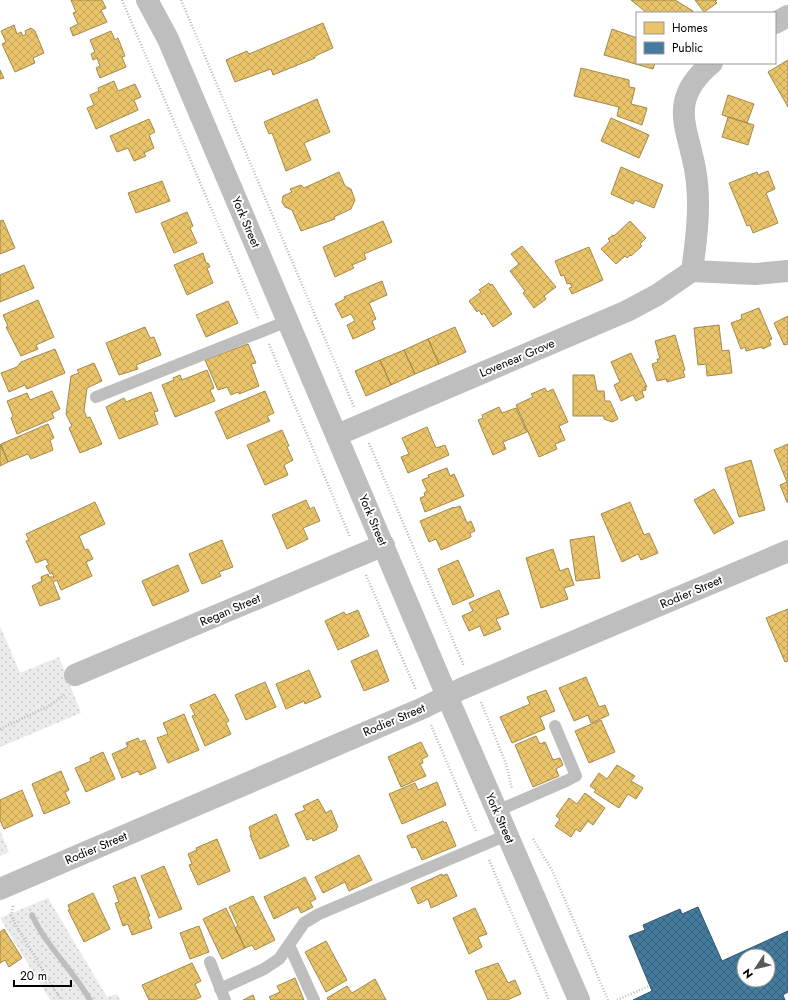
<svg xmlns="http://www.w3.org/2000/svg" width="788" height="1000" viewBox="0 0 788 1000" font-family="Jost,sans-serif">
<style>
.grass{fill:url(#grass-dots)}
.homes{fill:url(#homes-cross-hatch);stroke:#a3894a}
.public{fill:url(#public-cross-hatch);stroke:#30566e;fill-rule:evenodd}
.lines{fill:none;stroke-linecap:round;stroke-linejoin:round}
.stream{stroke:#bebebe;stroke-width:5.5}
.path{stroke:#b9b9b9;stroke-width:2.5;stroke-dasharray:1 2;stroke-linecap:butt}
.lane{stroke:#bebebe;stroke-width:12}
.street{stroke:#bebebe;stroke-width:22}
.labels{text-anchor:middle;stroke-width:4;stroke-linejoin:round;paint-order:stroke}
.street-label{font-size:12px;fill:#000;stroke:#fff}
</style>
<defs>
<pattern id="grass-dots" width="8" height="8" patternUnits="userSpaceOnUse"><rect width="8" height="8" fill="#ebebeb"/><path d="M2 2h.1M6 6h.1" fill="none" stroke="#c8c8c8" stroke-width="1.8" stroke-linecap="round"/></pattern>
<pattern id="homes-cross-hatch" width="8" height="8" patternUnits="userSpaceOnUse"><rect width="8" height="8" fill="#e9c46a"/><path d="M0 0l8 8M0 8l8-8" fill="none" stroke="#c6a75a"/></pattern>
<pattern id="public-cross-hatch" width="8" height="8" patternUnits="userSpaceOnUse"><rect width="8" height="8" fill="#457b9d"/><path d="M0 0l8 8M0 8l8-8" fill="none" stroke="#37627e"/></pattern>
</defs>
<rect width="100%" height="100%" fill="#fff"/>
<path class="grass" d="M0 626 20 673 59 657 81 713 0 747Z
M0 830 9 852 0 856Z
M48 898 107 997 117 994 120 1000H50L0 918Z"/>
<path class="homes" d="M71 0H102L106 8 101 10 107 22 73 36 70 28 78 24 73 13 76 12Z
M631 0H675L693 11 692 13H647Z
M695 0H717L715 1 717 3 704 12Z
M323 23 333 48 315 56V58L273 75 271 69 235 82 226 60 247 51 249 54Z
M14 25 17 34 21 32 23 36 26 34 25 31 31 28 35 31 44 53 33 58 35 63 15 72 2 44 6 42 1 31Z
M612 29 637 38V63H655L653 69 604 55Z
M111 31 115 40 118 38 125 56 122 57 126 67 100 78 96 68 100 66 97 58 93 60 91 54 95 52 90 40Z
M788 60V107L768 72Z
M581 68 629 80V87L635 88 631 104 647 108 642 125 617 116 619 107 574 96Z
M0 70 4 78 0 79Z
M114 81 118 91 135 84 141 97 134 100 138 110 96 129 87 108 94 105 90 95 99 91 98 88Z
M728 95 754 104 747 123 722 115Z
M317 99 330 132 304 143 311 160 286 171 272 133 269 134 264 122Z
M728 117 754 125 748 145 722 137Z
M611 118 649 135 639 158 601 141Z
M149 119 155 132 149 135 154 148 144 153 146 156 134 161 128 148 117 152 110 136Z
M621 167 663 185 654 208 635 200 633 204 611 194Z
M768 171 775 189 766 193 778 223 753 233 750 225 747 226 729 183 757 172 758 175Z
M339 172 345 186 351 189 355 200 351 209 334 217 335 219 301 231 292 210 285 207 282 202 283 196 292 192 290 189 301 185 304 188Z
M162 181 170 201 136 213 128 193Z
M187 212 193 226 190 228 197 243 174 253 161 223Z
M3 220 15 248 0 254V221Z
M383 221 392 242 364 254 366 259 352 265 354 268 335 277 323 247Z
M630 221 646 238 640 244 642 246 631 256 630 255 627 258 625 256 616 264 601 249 610 241 608 239 613 235 614 236Z
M522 246 556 287 544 296 546 299 534 308 523 293 525 291 510 271 519 264 511 254Z
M589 247 603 280 572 294 569 288 572 287 570 283 567 284 564 275 561 276 555 261Z
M203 253 206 263H208L210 267 207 268 213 283 187 295 174 265Z
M24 265 34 288 0 302V275Z
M382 281 387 295 369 303 376 319 372 321 375 329 353 339 347 325 355 321 351 314 342 318 335 304 345 299 344 297Z
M489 283 490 285 492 284 512 314 493 327 484 313 482 315 479 310 477 312 469 301 481 292 479 290Z
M38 300 54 337 36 345 38 349 21 356 6 327 8 326 3 315Z
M228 301 238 323 206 337 196 315Z
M759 308 772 339 769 340 771 345 763 349 762 347 746 351 745 347 741 349 731 323 742 319 741 315Z
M788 316V344L784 345 774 323Z
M719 325 722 351 729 350 732 373 707 376 706 364 698 365 694 328Z
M145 327 150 338 154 337 161 355 136 365 138 369 119 375 106 343Z
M455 327 466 352 439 364 428 339Z
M675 335 685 370 683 371 685 377 667 382 666 379 657 381 652 364 658 362 657 359H660L655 341Z
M428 339 439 364 415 374 404 350Z
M248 344 256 363 251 364 259 386 239 394 238 392 231 395 227 387 218 390 205 360Z
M55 349 65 373 27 389 25 385 9 392 1 373 17 367 21 362Z
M404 350 415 374 391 385 380 360Z
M631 353 647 387 645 386 646 390 642 391 644 397 636 401 633 395 621 401 614 385 620 382 611 362Z
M380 360 391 385 366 396 355 371Z
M94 363 102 381 87 388 84 411 87 418 90 417 102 444 80 453 69 428 72 426 66 414 71 376 79 373 77 370Z
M207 370 214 388 210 390 215 401 175 417 162 385 174 380 173 378 180 375 182 380Z
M573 375H594L597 391H604L605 401H610L618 419 612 422 604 419V416H573Z
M545 388 547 392 553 389 568 422 559 426 565 440 555 444 557 449 539 457 516 405 533 397 531 394Z
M52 391 60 409 52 413 54 418 17 434 11 418 13 416 7 401 27 393 30 400Z
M265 391 274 413 267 416 270 421 227 439 215 412Z
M151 392 158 411 154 412 158 424 119 439 106 407 124 398 126 402Z
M499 407 502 413 516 408 527 432 503 442 506 449 493 455 478 420 483 418 482 415Z
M48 424 54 438 50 440 53 450 31 459 28 454 8 462 1 444Z
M427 427 436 448 445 445 449 455 408 473 401 457 409 454 402 438Z
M282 430 289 446 287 447 293 460 284 465 288 475 265 485 247 445Z
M0 444 8 462 0 466Z
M788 444V502H787L780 485 787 482 774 450Z
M751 460 765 510 739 517 725 468Z
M447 468 450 476 454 474 464 496 425 512 420 498 425 496 424 493 427 491 422 480 429 477 428 475Z
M714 489 734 523 714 534 694 500Z
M306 500 310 509 314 507 320 521 303 528 308 539 287 549 272 515Z
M95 502 105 524 79 536 85 550 88 549 93 559 86 562 92 576 61 590 57 580 53 582 60 599 40 606 32 586 42 581 41 577 48 574 49 577H54L52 573 50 574 46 566 49 565 46 559 36 563 26 541 29 540 26 534Z
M630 502 644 535 649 533 658 553 641 560 638 554 622 562 601 514Z
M460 506 467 523 471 521 475 531 470 533 471 537 441 550 436 539 429 542 420 521 454 507V508Z
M594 536 600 578 576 581 570 540Z
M222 540 233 567 219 572 221 576 202 584 189 554Z
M553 549 560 571 568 568 574 585 564 588 568 599 541 608 526 558Z
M458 560 474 596 453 605 438 569Z
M178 565 189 591 153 606 142 581Z
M499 590 509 614 496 619 501 629 484 636 480 626 469 631 462 616 473 611 469 603Z
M788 609V661L785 662 766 618Z
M358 610 369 636 338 650 325 621 344 612 346 615Z
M377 650 389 681 364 691 351 661Z
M309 670 321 697 305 704 304 701 286 709 276 684Z
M586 677 599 707 605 705 609 715 591 723 588 715 574 721 559 688Z
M265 682 276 707 246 720 235 695Z
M546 690 555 711 540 717 545 729 512 743 500 717 530 704 527 697Z
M215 694 229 721 226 723 231 734 205 746 192 716 195 715 190 705Z
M184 714 199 750 168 763 157 738 168 734 163 723Z
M601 720 615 752 589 763 575 731Z
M536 736 540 744 545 742 553 760 560 758 563 765 556 769 559 776 533 787 515 745Z
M138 738 140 742 145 740 156 768 140 775 138 771 122 778 112 754 128 747 126 743Z
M421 742 428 756 422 759 423 763 420 764 426 776 401 787 388 757Z
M103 752 115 779 86 792 75 768 91 761 90 758Z
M617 765 635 776 631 781 643 788 636 799 628 794 619 808 594 792 596 790 590 786 599 773 607 779Z
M61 771 69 790 65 792 70 803 44 814 32 784Z
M437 782 446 805 402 824 389 794 415 783 418 790Z
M22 790 33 816 4 829 0 820V800Z
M585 793 605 808 593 825 588 821 580 832 576 829 571 837 555 826 560 819 556 816 569 798 577 804Z
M318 799 326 813 331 810 338 827 336 828 337 830 313 841 312 838 307 840 295 814 305 810 303 806Z
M276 814 289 846 260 859 250 835 251 834 249 827Z
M443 821 444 823 446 822 456 846 422 860 416 847 412 848 407 836Z
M217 839 230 871 198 885 189 865 192 864 188 854 197 850 196 848Z
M359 855 372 880 349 891 345 882 323 893 315 877Z
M164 866 182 909 159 918 141 876Z
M442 874V876L447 874 457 896 431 908 428 899 418 904 411 888Z
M135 877 150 916 148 917 152 928 132 935 128 924 123 926 115 903 119 902 113 886Z
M305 877 316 899 310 902 313 907 301 913 298 907 274 919 264 897Z
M93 893 110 929 84 942 68 910H70L68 905Z
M253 896 275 940 255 950 252 945 245 948 235 928 238 926 229 907Z
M226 908 245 948 222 959 203 919Z
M475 908 487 934 478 937 482 947 469 954 453 918Z
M199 926 209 952 190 959 180 933Z
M4 929 22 958 9 967 5 960 0 963V932Z
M326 941 347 980 326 992 305 952Z
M192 963 201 981 195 984 201 997 194 1000H149L142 985Z
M498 963 508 983 515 980 521 994 507 1000H488L475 971Z
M295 978 304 1000H271L269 997 280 992 277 986Z
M375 979 386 1000H328L327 998 347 986 352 993Z
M253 995 255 1000H243Z"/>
<path class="public" d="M698 907 722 961 788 931V992L783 995 785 1000H633L652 991 629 936 645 930 643 925 680 909 682 914ZM744 956H768V980H744Z"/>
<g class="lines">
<path class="stream" d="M32 915C46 946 73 970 90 1000"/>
<path class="path" d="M122 0 258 318
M181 0 354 407
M269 344 350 537
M369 443 464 666
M366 575 416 690
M481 702 506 764 512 789
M431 725 476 831
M0 729 47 707 66 694
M533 839 552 870 608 1000
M489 860 549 1000
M13 906 11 915 14 922 61 1000
M617 1000 649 986"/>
<path class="lane" d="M96 397 288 321
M497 811 566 781 576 776 555 726
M289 945 314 1000
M210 962 225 1000
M220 989 264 969 279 959 304 923 319 914 507 835"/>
<path class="street" d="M147 0 168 39 447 696 579 1000
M775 23 788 16
M692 271C696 242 700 212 697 183 693 134 662 104 712 63
M337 435 627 311 657 295 692 271 755 274 788 271
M75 675 384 545
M0 889 423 708 461 689 788 551"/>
</g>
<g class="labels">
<g class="street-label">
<text transform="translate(246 222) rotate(67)" y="4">York Street</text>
<text transform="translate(517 358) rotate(-23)" y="4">Lovenear Grove</text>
<text transform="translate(373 520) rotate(67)" y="4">York Street</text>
<text transform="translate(691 592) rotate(-23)" y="4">Rodier Street</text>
<text transform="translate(230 610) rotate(-23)" y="4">Regan Street</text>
<text transform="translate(394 720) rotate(-23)" y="4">Rodier Street</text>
<text transform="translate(500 818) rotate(66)" y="4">York Street</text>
<text transform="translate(96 848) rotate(-23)" y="4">Rodier Street</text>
</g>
</g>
<rect x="636" y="12" width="140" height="52" fill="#ffffff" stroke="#999999"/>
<rect x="644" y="22" width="20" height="12" fill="#e9c46a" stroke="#999999"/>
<text x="672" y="32" font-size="12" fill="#000000">Homes</text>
<rect x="644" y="42" width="20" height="12" fill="#457b9d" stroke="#999999"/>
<text x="672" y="52" font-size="12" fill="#000000">Public</text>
<g transform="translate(756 968) rotate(235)"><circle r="19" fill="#ffffff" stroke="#999999"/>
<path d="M0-3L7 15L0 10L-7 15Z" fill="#595959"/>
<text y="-6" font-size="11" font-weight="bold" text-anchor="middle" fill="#000000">N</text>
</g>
<path d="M14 980v6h57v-6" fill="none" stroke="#000000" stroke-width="2"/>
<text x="20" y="980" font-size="12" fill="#000000" stroke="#ffffff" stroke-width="3" paint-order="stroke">20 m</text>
</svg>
